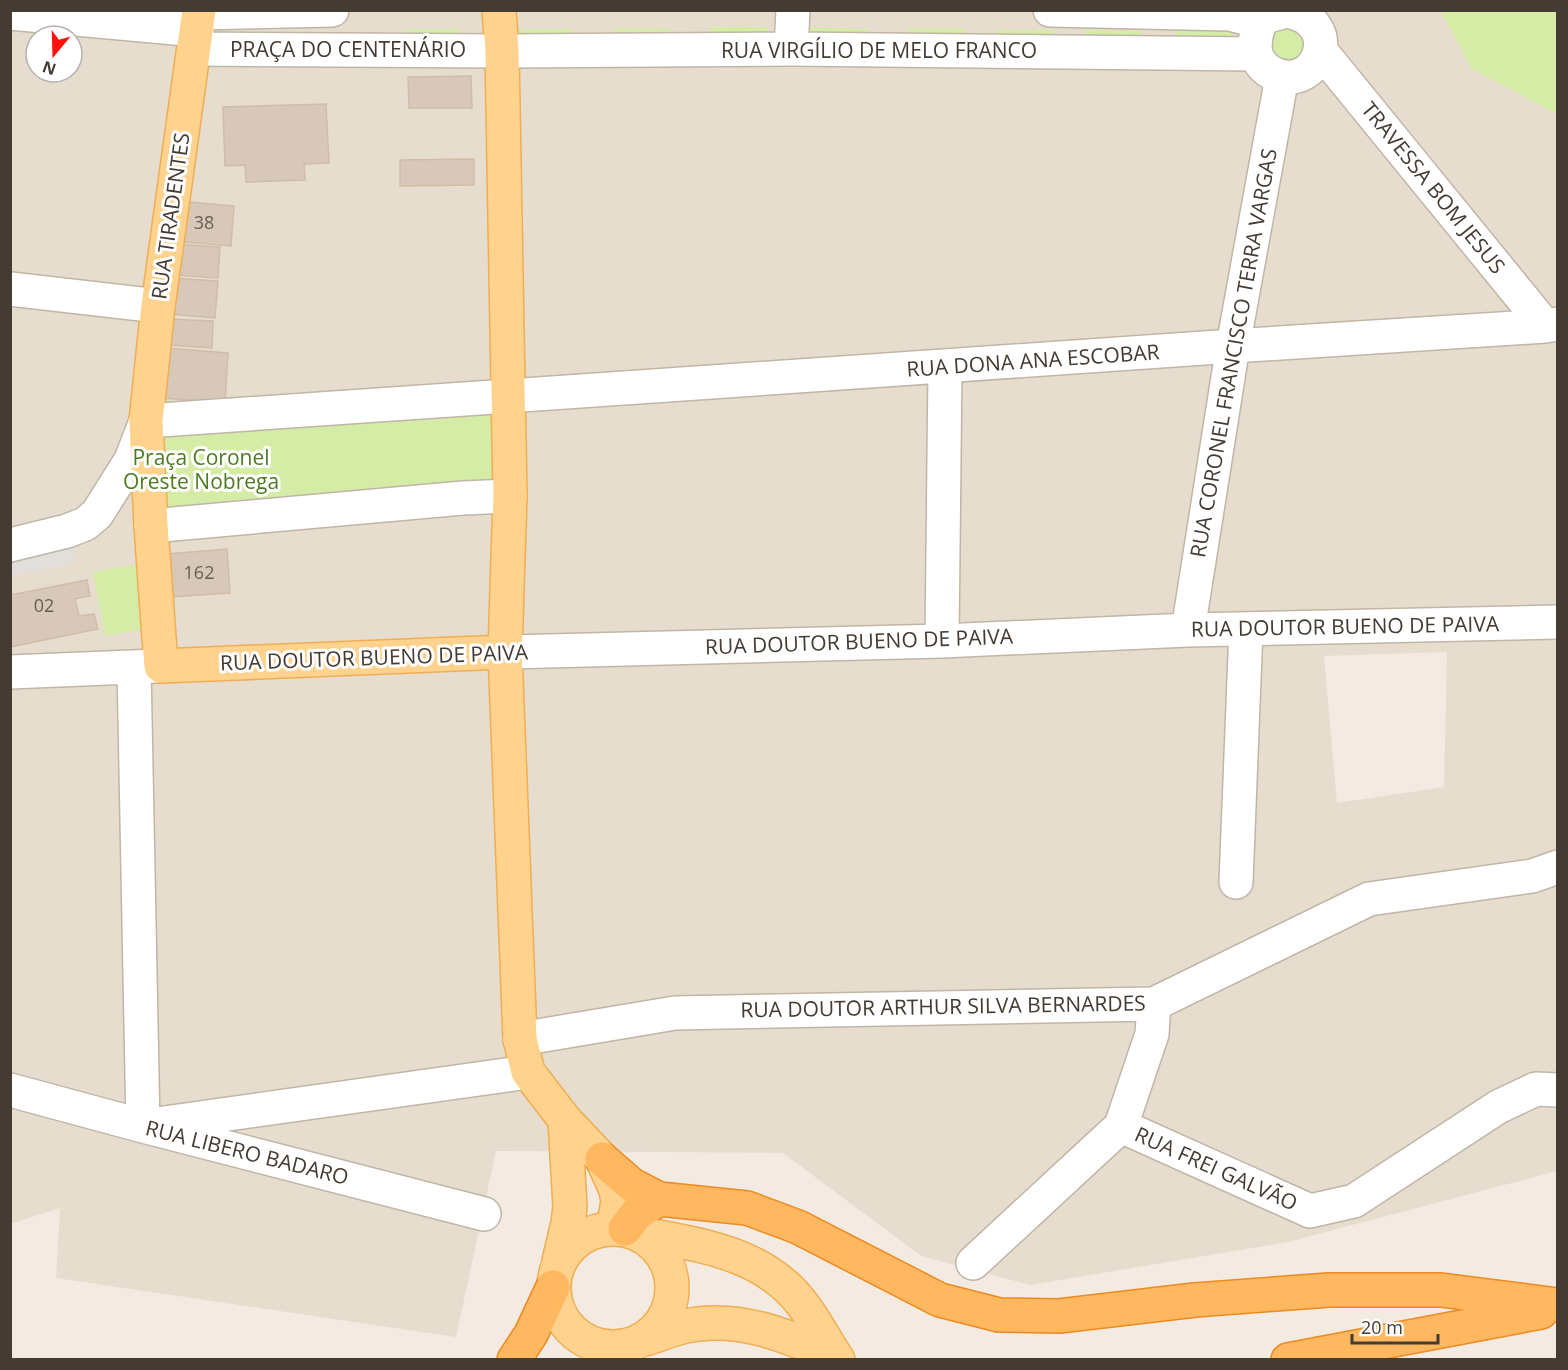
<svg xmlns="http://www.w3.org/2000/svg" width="1568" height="1370" viewBox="0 0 1568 1370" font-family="'Open Sans',sans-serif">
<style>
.residential{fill:#e7ddcf;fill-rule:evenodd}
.green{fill:#d4eca5}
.parking{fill:#e2dedb}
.building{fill:#d8c8b9;stroke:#d1bca8;stroke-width:1.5}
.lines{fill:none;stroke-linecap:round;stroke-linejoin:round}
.minor-casing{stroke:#c1b5a6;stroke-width:36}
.major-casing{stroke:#f0ae52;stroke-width:36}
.highway-casing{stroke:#ed8a21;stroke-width:36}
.minor{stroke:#fff;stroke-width:33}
.major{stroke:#ffd28e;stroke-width:33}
.highway{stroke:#ffb760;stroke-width:33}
.labels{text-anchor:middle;stroke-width:6;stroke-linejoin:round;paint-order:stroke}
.number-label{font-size:18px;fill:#695e54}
.street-label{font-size:21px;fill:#443b32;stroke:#fff}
.park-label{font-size:21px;fill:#4d7b20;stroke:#fff}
</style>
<rect width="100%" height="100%" fill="#f3ebe1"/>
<path class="residential" d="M10 11H1441L1472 69 1557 114V1171L1288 1242 1030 1285 921 1256 783 1153 496 1151 456 1337 56 1278 60 1208 10 1224ZM36 36H72V72H36ZM1447 652 1444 787 1337 803 1324 656Z"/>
<path class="green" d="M1441 11H1557V114L1472 69Z
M710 27H767V38H710Z
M1279 27H1295L1306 38 1304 56 1288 65 1272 57C1270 43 1268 36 1279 27Z
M810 28 867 29V40L810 39Z
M460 29V40L403 41V30Z
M573 29V40H516V30Z
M614 29H670V39L613 40Z
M908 29H965V40H908Z
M997 30H1054V40H997Z
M1085 30 1141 31V42L1085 41Z
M1176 31H1232V42H1175Z
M502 408 505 492 156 521 151 426Z
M138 564 150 628 105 636 93 572Z"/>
<path class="parking" d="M79 542 70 564 11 575V556Z"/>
<path class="building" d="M471 76 472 108H409L408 77Z
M326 104 329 163 304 164 305 180 246 182 245 165 225 166 223 107Z
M474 159V185L400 186V160Z
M178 201 234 206 231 246 175 241Z
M175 244 220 247 218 278 173 275Z
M171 278 218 281 215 318 169 314Z
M168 319 213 321 212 348 166 345Z
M166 348 228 353 225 403 162 398Z
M227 549 230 593 170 597 167 554Z
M87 580 90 596 75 599 79 616 94 614 98 629 10 647V595Z"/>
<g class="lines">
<g class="minor-casing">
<path id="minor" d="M1050 10 1230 14 1261 22
M1287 11C1344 21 1320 90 1277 75 1268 72 1261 65 1257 57 1253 47 1256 24 1265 18 1271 14 1280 13 1287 11Z
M10 13 197 30
M199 13 332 10
M194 49 502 51 791 49 1256 54
M791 49 793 10
M1320 50 1545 326
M10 289 158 306
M151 526 463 498 510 496
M10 545 67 531 85 524 97 514 131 460 146 421 1233 346 1545 326 1558 324
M1188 630 1233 346 1282 77
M942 641 945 367
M505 652 942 641 1188 630 1558 622
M134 667 143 1126 528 1072
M10 672 156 666
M1236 882 1246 629
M520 1039 675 1013 1154 1004 1369 899 1532 876 1558 867
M10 1090 143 1126 484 1214
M1121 1126 1310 1211 1354 1201 1498 1107 1536 1089 1558 1090
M973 1263 1121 1126 1152 1034 1154 1004"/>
</g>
<g class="major-casing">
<path id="major" d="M199 10 158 306 146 421 151 526 161 666 505 652
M499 10 502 51 510 496 505 652 520 1039 528 1072 565 1120 602 1159 616 1190 618 1202 613 1228
M554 1288a59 59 0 1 1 118 0a59 59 0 1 1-118 0Z
M638 1233C698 1245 764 1252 803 1305 816 1322 826 1342 838 1360
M559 1261 568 1223 570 1207 565 1120
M645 1339C659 1335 672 1329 686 1326 739 1315 787 1336 835 1356"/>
</g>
<g class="highway-casing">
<path id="highway" d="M602 1159 632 1185 659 1199 747 1208 798 1227 940 1300 999 1315 1059 1316 1195 1300 1329 1290H1441L1558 1305
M625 1229 637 1213 659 1199
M514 1360 531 1334 553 1287
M1288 1360 1541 1312"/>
</g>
<use href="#minor" class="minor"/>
<use href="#major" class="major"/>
<use href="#highway" class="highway"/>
</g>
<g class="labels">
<g class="number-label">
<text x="204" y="229">38</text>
<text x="199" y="579">162</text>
<text x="44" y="612">02</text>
</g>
<g class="street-label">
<text x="348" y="57">PRAÇA DO CENTENÁRIO</text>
<text x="879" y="58">RUA VIRGÍLIO DE MELO FRANCO</text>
<text transform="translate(1433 188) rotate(51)" y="7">TRAVESSA BOM JESUS</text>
<text transform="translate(171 216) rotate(-82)" y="7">RUA TIRADENTES</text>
<text transform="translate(1234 353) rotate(-80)" y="7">RUA CORONEL FRANCISCO TERRA VARGAS</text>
<text transform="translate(1033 361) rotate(-4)" y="7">RUA DONA ANA ESCOBAR</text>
<text transform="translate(1345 627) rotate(-1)" y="7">RUA DOUTOR BUENO DE PAIVA</text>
<text transform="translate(859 642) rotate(-2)" y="7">RUA DOUTOR BUENO DE PAIVA</text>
<text transform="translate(374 658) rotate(-2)" y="7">RUA DOUTOR BUENO DE PAIVA</text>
<text transform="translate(943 1007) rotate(-1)" y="7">RUA DOUTOR ARTHUR SILVA BERNARDES</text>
<text transform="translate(247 1153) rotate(14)" y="7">RUA LIBERO BADARO</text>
<text transform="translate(1216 1169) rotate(24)" y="7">RUA FREI GALVÃO</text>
</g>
<g class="park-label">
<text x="201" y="465">Praça Coronel<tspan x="201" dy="24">Oreste Nobrega</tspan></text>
</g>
</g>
<rect width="1568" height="1370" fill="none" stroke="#443b32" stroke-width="24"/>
<g transform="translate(54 54) rotate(199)"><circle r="28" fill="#ffffff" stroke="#b4b1ad" stroke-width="1.5"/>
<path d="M0-4.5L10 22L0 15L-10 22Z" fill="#ff140c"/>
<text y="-9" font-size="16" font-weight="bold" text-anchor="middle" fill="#443b32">N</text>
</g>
<path d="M1352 1334v9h86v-9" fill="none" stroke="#443b32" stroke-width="3"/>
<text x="1361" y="1334" font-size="18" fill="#443b32" stroke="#ffffff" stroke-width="4.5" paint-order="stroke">20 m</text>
</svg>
